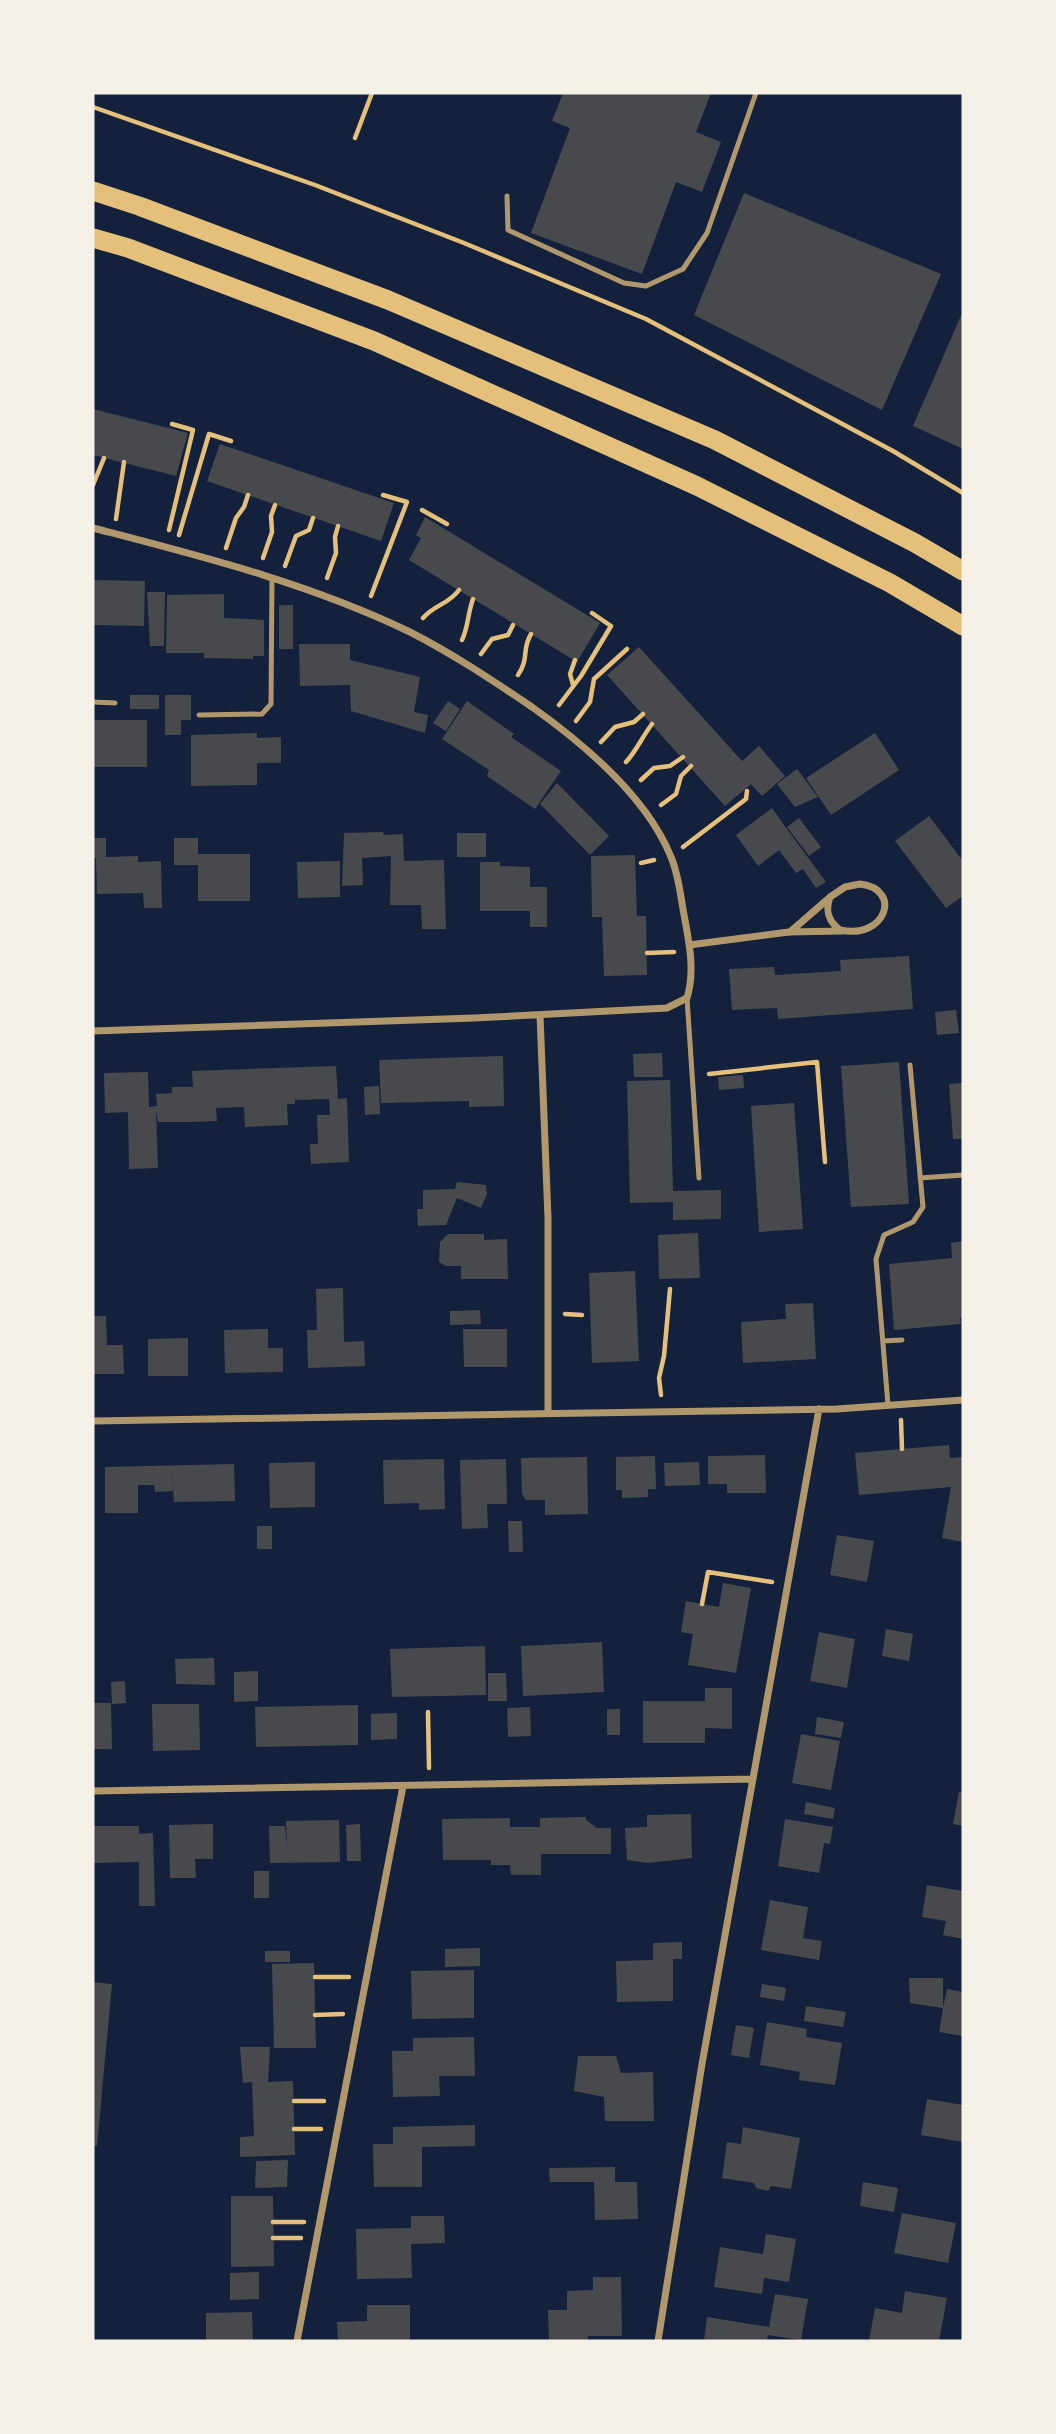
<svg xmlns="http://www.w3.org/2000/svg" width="1056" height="2434" viewBox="0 0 1056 2434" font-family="'PT Sans Narrow',sans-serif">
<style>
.building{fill:#48494c}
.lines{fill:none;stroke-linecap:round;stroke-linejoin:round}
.path{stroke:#e5c07b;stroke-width:4.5}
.service{stroke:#b1986c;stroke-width:5}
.minor{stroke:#b1986c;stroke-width:7}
.trunk{stroke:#e5c07b;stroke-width:19}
</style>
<rect width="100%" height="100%" fill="#14213d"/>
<path class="building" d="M563 93H711L696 132 721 142 702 192 676 182 642 274 531 233 570 128 552 121Z
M744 193 941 274 882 410 694 315Z
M963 311V449L913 426Z
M93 409 188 433 176 476 93 455Z
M220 444 394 503 381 541 207 481Z
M425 517 600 623 577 662 409 560 421 538 416 535Z
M93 580 145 581 144 626 93 625Z
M147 592H165L164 646H150Z
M224 594V618L264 620V656H253V659L204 658V653H166L167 595Z
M279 605H293V649H279Z
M299 644H350V660L420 677 414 712 428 715 425 733 351 711 350 685 300 686Z
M639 647 742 761 759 746 785 776 762 796 751 784 725 806 607 675Z
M130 695H159V709H130Z
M165 695H191V720H181V735H165Z
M448 701 460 709 446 731 433 723Z
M467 701 514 734 511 737 561 771 535 809 487 776 489 770 442 739Z
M93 720H147V767H93Z
M257 733V738L281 737V763H257V785L191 786V735Z
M875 733 899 770 831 815 806 778Z
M797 769 818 797 795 807 777 784Z
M557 783 609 836 590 855 540 804Z
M772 808 787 829 826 882 816 888 803 869 796 873 779 850 758 866 736 835Z
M929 816 963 861V896L946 908 895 841Z
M799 818 821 847 809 856 787 827Z
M383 832 384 835 403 834 404 861 444 860 446 929H422L421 905H390L391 856 362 858 363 885 342 886 344 833Z
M457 833H486V857H457Z
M93 838H106V857L138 856V862L161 861 162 908H144L143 893 97 894 96 858H93Z
M174 838H198V854H250V901H198V865H174Z
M635 855 637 916H646L647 975 604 976 602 917H592L591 856Z
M340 861V897L298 898 297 862Z
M480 862H500V866L530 867V887H547V927H530V911H480Z
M909 956 913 1009 778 1019 777 1008 732 1010 729 969 774 967 775 975 841 971 840 960Z
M956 1010 959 1033 937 1035 935 1012Z
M662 1053 663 1077H634L633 1054Z
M503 1056 504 1106 469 1107V1101L381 1103 379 1060Z
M899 1062 909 1204 851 1207 841 1066Z
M336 1066 338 1099 347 1098 349 1162 311 1164 310 1144H318L317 1115H330L329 1099 295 1100V1104H287L288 1125 245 1127 244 1107 216 1108 217 1121 194 1122H158L156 1110 158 1168 129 1169 128 1112 105 1113 104 1073 148 1072 149 1107 157 1106 156 1094 172 1093V1087H193L192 1071Z
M743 1075 744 1088 719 1090 718 1077Z
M670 1080 673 1191 721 1190V1219L673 1220V1202L630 1203 627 1081Z
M963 1083V1139H953L949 1084Z
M379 1086 380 1114 365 1115 364 1087Z
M794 1103 803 1229 759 1232 751 1106Z
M457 1182 486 1185 487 1194 481 1208 457 1198 446 1225 418 1226 417 1209H423V1190L455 1189Z
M698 1233 700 1278 659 1279 658 1235Z
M448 1234H484V1240L507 1239 508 1279H461V1266H446L439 1262 440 1242Z
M963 1241V1317L960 1318 961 1324 894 1330 889 1264 952 1258 951 1243Z
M635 1271 639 1361 592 1363 589 1273Z
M343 1288 344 1342 364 1341 365 1366 308 1368 307 1330H317L316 1289Z
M813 1303 816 1359 743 1363 741 1322 786 1319 785 1304Z
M480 1310 481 1324 450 1325V1311Z
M93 1316H106L107 1345H123L124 1374H93Z
M268 1329V1348H283V1372L225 1373 224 1330Z
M463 1329H507V1367H464Z
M188 1338V1376H148V1339Z
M949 1445 950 1458 963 1457V1542L942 1538 951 1487 859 1495 855 1453Z
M765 1455 766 1493H727V1484H708V1456Z
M655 1456 656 1489H648V1497L622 1498V1490H616V1457Z
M587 1457 588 1514 545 1515V1500H526L522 1494 521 1458Z
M444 1459 445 1509 419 1510V1503L384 1504 383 1460Z
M506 1459 507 1504H487L488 1528 462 1529 460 1460Z
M315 1462V1507L270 1508 269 1463Z
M699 1462 700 1485 665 1486 664 1463Z
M234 1464 235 1501 174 1502 172 1471 173 1491 155 1492 154 1485H138V1513H105V1467Z
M508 1521H522L523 1552H509Z
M257 1526H272V1549H257Z
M837 1535 874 1541 867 1582 830 1575Z
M723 1583 751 1588 736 1673 688 1665 693 1634 681 1632 686 1601 719 1607Z
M886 1629 913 1634 909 1661 882 1656Z
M819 1632 855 1639 847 1688 810 1681Z
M602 1642 604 1692 523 1696 521 1646Z
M485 1646 486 1695 392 1697 390 1649Z
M214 1658 215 1685 176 1684 175 1659Z
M258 1671V1701L234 1702V1672Z
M488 1673H506L507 1701H488Z
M125 1681 126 1703 112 1704 111 1682Z
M705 1688H732V1729L705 1728V1743H643V1701H705Z
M93 1703H111L112 1749H93Z
M152 1704H199L200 1750 153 1751Z
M358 1705V1745L256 1747 255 1707Z
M530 1707 531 1736 508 1737 507 1708Z
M607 1709H620V1735H607Z
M397 1713V1739L371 1740V1714Z
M817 1717 844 1722 841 1738 815 1734Z
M801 1734 840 1741 831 1790 792 1783Z
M959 1792H963V1826L953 1824Z
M806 1802 835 1808 833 1819 804 1814Z
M691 1814 692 1858 648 1863 627 1860 625 1828 647 1827V1815Z
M586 1817V1820L597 1828H611V1854H541V1875H511L510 1865H491V1860H443L442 1819 510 1818V1827H540V1818Z
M785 1819 833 1827 830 1844 824 1843 819 1873 778 1866Z
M339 1820 340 1862 270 1863 269 1826H285L287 1849 286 1821Z
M213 1824V1859H195L196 1878H170L169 1825Z
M360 1824 361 1861H347L346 1825Z
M93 1826H139V1834L153 1833 155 1906H139V1862L93 1863Z
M254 1871H269V1898H254Z
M927 1885 963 1891V1939L943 1935 946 1921 922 1917Z
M770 1900 808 1907 803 1938 822 1941 819 1960 761 1950Z
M682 1942V1959H673V2001L617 2002 616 1961 653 1960V1943Z
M480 1948V1966L445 1967V1949Z
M265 1951H290V1962H265Z
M314 1963 316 2048H274L272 1964Z
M474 1970V2018L412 2019 411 1971Z
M909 1978H943V2008L947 1989 963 1992V2036L939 2032 943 2008 910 2003Z
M93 1982 112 1984 97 2146H93Z
M762 1984 786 1988 784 2001 760 1997Z
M806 2006 846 2012 843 2027 804 2021Z
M767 2022 807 2029 806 2037 842 2043 835 2085 799 2080 800 2072 760 2065Z
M736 2025 754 2028 749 2058 731 2055Z
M474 2037 475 2076H439L440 2096 393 2097 392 2051H413V2038Z
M240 2047H270L268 2082 293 2081 295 2155 240 2157V2137L254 2136 252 2082 243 2083Z
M578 2056H616L621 2073 653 2072 654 2121H605L604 2097 574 2091Z
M927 2099 963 2105V2142L921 2135Z
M475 2125V2146L422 2147V2187H374L373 2144H393V2127Z
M743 2127 800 2138 791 2189 771 2186 768 2191 756 2188 754 2183 722 2178 727 2142 741 2144Z
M288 2160 287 2187 255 2188 256 2161Z
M615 2167V2182H637L638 2219 595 2220 594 2182H550L549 2168Z
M863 2182 898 2188 894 2212 860 2206Z
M231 2196H273L274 2266 231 2267Z
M902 2213 956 2223 948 2263 894 2253Z
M411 2216H444L445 2243 411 2244 412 2278 357 2279 356 2229 411 2228Z
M766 2234 796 2239 789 2282 764 2278 762 2294 714 2287 720 2247 763 2254Z
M259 2272V2299L230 2300V2273Z
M593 2277H621L622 2336H588V2341H549L548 2310H567V2291L593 2290Z
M905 2291 947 2298 939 2341H869L875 2308 902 2313Z
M775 2294 808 2299 801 2340 768 2335 767 2341H704L707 2317 769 2327Z
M367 2305H410V2340L338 2341 337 2322 367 2321Z
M252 2312 253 2341H206V2313Z"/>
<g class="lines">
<path class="path" d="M93 107 315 185 464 243 646 319 893 451 963 493
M355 138 372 93
M93 485 104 458
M422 510 447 524
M116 519 124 462
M169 530 193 430 172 424
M179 535 209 434 231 441
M226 548 236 518 244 507 248 495
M263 558 272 532 271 516 275 505
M285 566 296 536 309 530 313 518
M327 578 336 553 335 537 338 526
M371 596 407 502 383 495
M423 618C435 604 448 605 459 590
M462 640C468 628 468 612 473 599
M481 654 492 639 508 635 513 625
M518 675C530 657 521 651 531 634
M573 685 570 674 575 660
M559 705 581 676 611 626 592 613
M576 721 590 702 594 679 627 649
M601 742 615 727 634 722 643 714
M626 762C637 750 642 737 652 724
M641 780 654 768 670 766 683 757
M661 805 676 794 681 776 691 766
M683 847 746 799 747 791
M641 863 654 860
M647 953 674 952
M709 1074 817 1062 825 1162
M565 1314 582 1315
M661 1395 659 1378 664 1356 670 1289
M901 1420 902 1449
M702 1604 708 1572 772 1582
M428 1712 429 1768
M315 1977H349
M315 2015 343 2014
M294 2101H324
M294 2129H321
M273 2222H304
M273 2238H301"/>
<path class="service" d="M507 196 508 230 624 283 646 286 683 269 707 233 756 93
M93 702 115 703
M199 715 262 714 271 704 272 578
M687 998 699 1178
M920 1178 963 1175
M883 1341 902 1340
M888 1405 876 1259 884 1235 913 1222 923 1207 910 1065"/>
<path class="minor" d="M93 528C200 556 309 583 410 632 453 654 492 680 532 707 584 744 647 797 671 857 678 873 680 892 683 909 688 938 696 969 687 998L667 1008 474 1018 93 1031
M860 884C903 889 886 940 840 930 828 921 825 911 830 897L845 887Z
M790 932 828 899
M689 945 789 932 842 931
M540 1015 548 1218V1413
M93 1421 837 1409 963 1400
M93 1791 753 1779
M297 2341 403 1786
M658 2341 702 2064 819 1409"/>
<path class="trunk" d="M93 191 139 206 388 300 715 440 915 543 963 571
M93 238 128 248 374 341 697 486 890 583 963 626"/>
</g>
<rect width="1056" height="2434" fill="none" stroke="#f6f1e7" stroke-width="189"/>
</svg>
